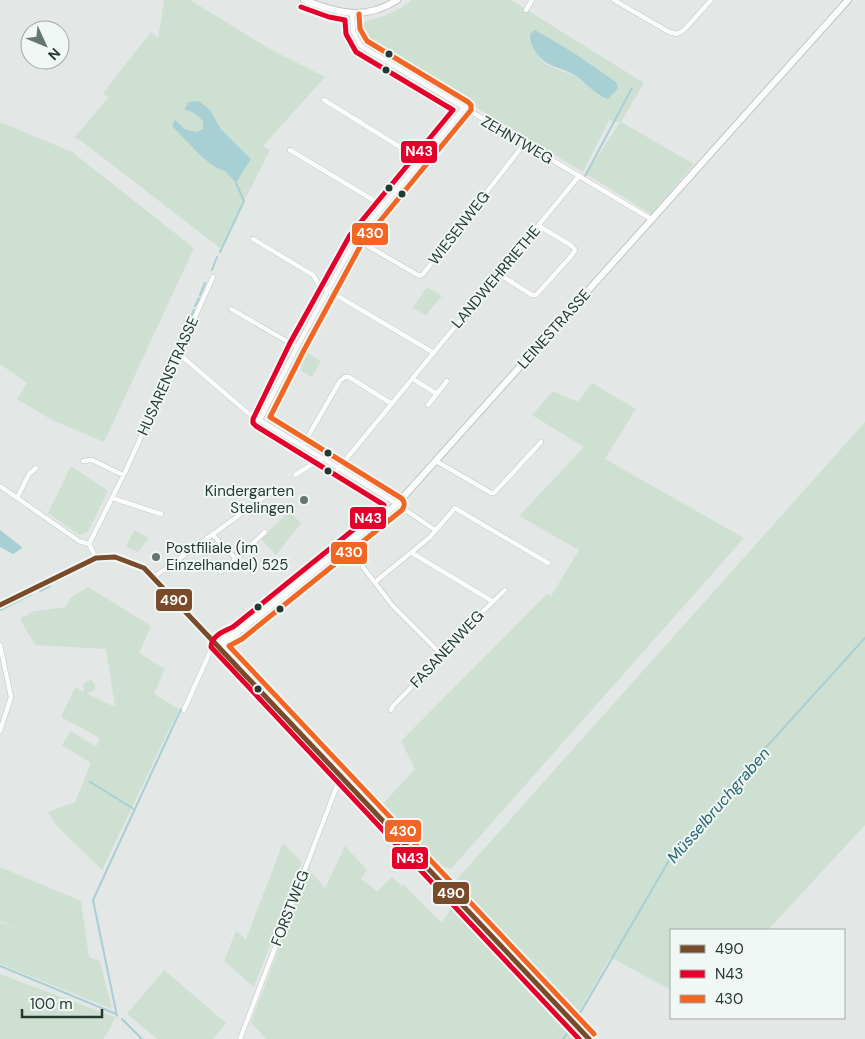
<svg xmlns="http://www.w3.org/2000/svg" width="865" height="1039" viewBox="0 0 865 1039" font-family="'DM Sans',sans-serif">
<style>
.green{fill:#cee0d2;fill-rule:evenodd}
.water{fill:#a8cfd3}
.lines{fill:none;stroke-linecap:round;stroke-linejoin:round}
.stream{stroke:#a8cfd3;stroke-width:2}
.street-casing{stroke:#c0c5c3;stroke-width:5.5}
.secondary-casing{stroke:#c0c6c3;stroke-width:8}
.street{stroke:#fbfcfb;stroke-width:4.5}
.secondary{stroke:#fbfcfb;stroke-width:6}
.bus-1-casing{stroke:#f1f7f4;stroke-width:9}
.bus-2-casing{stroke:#f1f7f4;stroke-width:9}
.bus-3-casing{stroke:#f1f7f4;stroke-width:9}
.bus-1{stroke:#7a4b2a;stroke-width:5}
.bus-2{stroke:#e4002b;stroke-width:5}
.bus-3{stroke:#f26522;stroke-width:5}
.bus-dot{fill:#233932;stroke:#f1f7f4;stroke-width:2}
.poi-dot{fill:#667671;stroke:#f1f7f4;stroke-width:2}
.labels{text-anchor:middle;stroke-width:4;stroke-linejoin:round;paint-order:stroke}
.street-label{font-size:15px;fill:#233932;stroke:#f1f7f4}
.poi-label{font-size:15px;fill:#233932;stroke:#f1f7f4;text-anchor:end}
.water-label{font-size:16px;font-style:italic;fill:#226770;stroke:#f1f7f4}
.line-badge{stroke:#f1f7f4;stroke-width:2}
.badge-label{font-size:14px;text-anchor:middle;font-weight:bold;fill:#fff}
</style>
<rect width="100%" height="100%" fill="#e3e8e6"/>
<path class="green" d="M164 0H190L275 52 325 77 263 146 270 150 220 248 80 140 74 138 108 98 103 93 151 32 158 38ZM211 111 220 128 251 159 236 183 226 171 215 167 172 126 175 121 185 129 196 132 203 129 204 121 194 113Z
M412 0H511L644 83 621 122 694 164 651 214 586 174 620 122 609 120 583 172 373 45 364 39 361 25 365 21C381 18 399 11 412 0ZM574 53 616 82 600 96 575 76 547 65 538 56Z
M0 122 72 152 194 248 104 442 52 420 17 399 27 383 0 364Z
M427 287 442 296 426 315 413 308Z
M301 349 321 361 312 377 300 370 302 367 294 361Z
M592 383 636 409 605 459 744 538 451 869 441 866 380 807 415 769 401 741 547 594 551 596 579 550 519 516 584 447 532 415 553 391 578 402Z
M865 422V825L768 930H671V990L610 957 578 1014 507 937 479 909 457 879Z
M71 466 108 491 88 532 79 535 48 513Z
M289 511 301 523 276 555 261 539Z
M134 530 149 538 138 552 126 547Z
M88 587 151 626 139 653 165 669 154 694 179 709 102 870 55 824 48 812 75 802 91 763 62 745 71 731 96 747 100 738 61 717 75 687 84 692 83 686C87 677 96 680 95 689L88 694 115 707 106 649 35 645 20 619 34 611 66 607 70 598Z
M283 843 302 862 254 987 224 961 236 931 246 939Z
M345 846 367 870 361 879 377 891 392 877 402 886 404 885 442 923 454 903 581 1039H266L251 1022 309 869 325 888Z
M0 867 81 901 89 957 100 961 112 1009 0 964V922L23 931 0 921Z
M164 970 226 1023 213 1039H157L127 1014Z
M0 974 115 1017 110 1029 103 1039H0Z"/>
<path class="water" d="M535 30 574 53 616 82 618 88 608 99C595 95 587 84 576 76 559 65 545 69 534 49 531 43 530 41 530 34Z
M199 101 211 111 220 128 251 159 236 183 225 171 215 167 202 157 172 126 175 120 185 129 196 132 203 129V121L194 113 184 109 189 102Z
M0 530 22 547 21 549 13 554 0 547Z"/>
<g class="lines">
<path class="stream" d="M585 176 632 88
M220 252 244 201 236 183
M212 270 217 257
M200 295 205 283
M195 306 199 298
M185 329 194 310
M178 343 183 333
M162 378 175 350
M154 394 160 382
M40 591 50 586
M0 610 32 594
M90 782 134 809
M0 966 116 1014
M579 1015 671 857 730 787 865 638
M117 1016 93 900 181 709
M122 1019 142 1039
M563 1039 570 1030"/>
<g class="street-casing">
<path id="street" d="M614 0 669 32 677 34 684 30 711 0
M526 10 532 0
M352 14 353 31 361 46 651 219
M324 100 421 160
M290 150 383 206
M253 239 313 275 319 285 434 353
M356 239 416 274 420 276 423 274 524 144
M499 274 532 295H536L572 255 575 250 572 246 539 226
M231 309 297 347
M178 353 248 413 388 498 435 530
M413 379 437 394
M428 405 447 381
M260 420 297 347 356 239 464 108
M303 445 340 381 345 377H349L392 404
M83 461 92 460 123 475
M436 461 491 493H494L541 442
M338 469 579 176
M295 475 322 458
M0 486 79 541 89 544 96 558
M17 498 29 474 36 468
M112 498 161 514
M212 534 236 559 265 532
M89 544 126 470 213 277
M412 553 492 601
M363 567 392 605 440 653
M221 572 236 559
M154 577 271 492
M375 582 430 537 455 508 548 563
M0 645 11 697 0 731
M184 710 210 652 218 645
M391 710 393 706 439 659 440 653 505 590
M240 1039 338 783 343 779"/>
</g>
<g class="secondary-casing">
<path id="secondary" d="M304 0C337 13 365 21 397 0
M0 605 96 558 115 557 144 568 589 1039
M218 645 225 639 237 633 397 504 848 0
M222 650 234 636"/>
</g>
<use href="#street" class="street"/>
<use href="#secondary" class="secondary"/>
<g class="bus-1-casing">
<path id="bus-1" d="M0 605 96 558 115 557 144 568 589 1039"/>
</g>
<g class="bus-2-casing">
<path id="bus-2" d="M301 7 329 17 345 20 346 34 356 52 453 110 350 235 290 343 253 419V423L256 426 384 505 233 627C224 631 211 636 211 647L579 1039"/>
</g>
<g class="bus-3-casing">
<path id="bus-3" d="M359 14 360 29 367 41 468 102 471 105V110L362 243 304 350 270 417 401 498C405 501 405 506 402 510L242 639 229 646 594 1034"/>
</g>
<use href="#bus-1" class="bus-1"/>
<use href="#bus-2" class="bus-2"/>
<use href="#bus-3" class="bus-3"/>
</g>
<g class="bus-dot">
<circle cx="389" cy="54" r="4.5"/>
<circle cx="386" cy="70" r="4.5"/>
<circle cx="389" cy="188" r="4.5"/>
<circle cx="402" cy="194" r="4.5"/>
<circle cx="328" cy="453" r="4.5"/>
<circle cx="328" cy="471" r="4.5"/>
<circle cx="258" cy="607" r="4.5"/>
<circle cx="280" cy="609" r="4.5"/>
<circle cx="258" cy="689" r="4.5"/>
</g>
<g class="poi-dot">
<circle cx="304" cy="500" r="5"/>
<circle cx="156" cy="557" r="5"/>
</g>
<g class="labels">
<g class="street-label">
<text transform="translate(517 140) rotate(30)" y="5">ZEHNTWEG</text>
<text transform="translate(459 228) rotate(-52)" y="5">WIESENWEG</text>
<text transform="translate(496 277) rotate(-50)" y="5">LANDWEHRRIETHE</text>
<text transform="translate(554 329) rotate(-48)" y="5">LEINESTRASSE</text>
<text transform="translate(168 376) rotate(-66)" y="5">HUSARENSTRASSE</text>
<text transform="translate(447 649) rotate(-47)" y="5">FASANENWEG</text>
<text transform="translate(290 908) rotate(-69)" y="5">FORSTWEG</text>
</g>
<g class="poi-label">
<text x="294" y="496">Kindergarten<tspan x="294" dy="17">Stelingen</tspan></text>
<text x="166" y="553" text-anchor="start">Postfiliale (im<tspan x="166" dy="17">Einzelhandel) 525</tspan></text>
</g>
<g class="water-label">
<text transform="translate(718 805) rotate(-49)" y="6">Müsselbruchgraben</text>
</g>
</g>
<g class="line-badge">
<rect x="400" y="140" width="38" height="24" rx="5" fill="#e4002b"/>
<rect x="351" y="222" width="38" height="24" rx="5" fill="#f26522"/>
<rect x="349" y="506" width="38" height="24" rx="5" fill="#e4002b"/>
<rect x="330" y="541" width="38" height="24" rx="5" fill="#f26522"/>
<rect x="155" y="588" width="38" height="24" rx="5" fill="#7a4b2a"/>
<rect x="384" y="819" width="38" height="24" rx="5" fill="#f26522"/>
<rect x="391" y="846" width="38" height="24" rx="5" fill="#e4002b"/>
<rect x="432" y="881" width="38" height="24" rx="5" fill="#7a4b2a"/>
</g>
<g class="badge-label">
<text x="419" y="156">N43</text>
<text x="370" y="238">430</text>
<text x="368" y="523">N43</text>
<text x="349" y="557">430</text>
<text x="174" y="605">490</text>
<text x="403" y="836">430</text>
<text x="410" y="863">N43</text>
<text x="451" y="898">490</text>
</g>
<rect x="670" y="929" width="175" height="90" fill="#f1f7f4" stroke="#9faba6"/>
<rect x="680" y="945" width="25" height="8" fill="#7a4b2a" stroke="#9faba6"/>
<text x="715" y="954" font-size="15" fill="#233932">490</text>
<rect x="680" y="970" width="25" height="8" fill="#e4002b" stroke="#9faba6"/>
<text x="715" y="979" font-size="15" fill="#233932">N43</text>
<rect x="680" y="995" width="25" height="8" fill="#f26522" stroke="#9faba6"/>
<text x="715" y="1004" font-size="15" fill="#233932">430</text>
<g transform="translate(45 45) rotate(134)"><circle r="24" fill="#f1f7f4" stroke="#9faba6"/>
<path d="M0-4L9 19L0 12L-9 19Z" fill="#667671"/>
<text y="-8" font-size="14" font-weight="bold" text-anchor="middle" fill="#233932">N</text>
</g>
<path d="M22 1009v8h80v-8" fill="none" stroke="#233932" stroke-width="2.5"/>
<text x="30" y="1009" font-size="15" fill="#233932" stroke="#f1f7f4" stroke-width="4" paint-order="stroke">100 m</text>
</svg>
